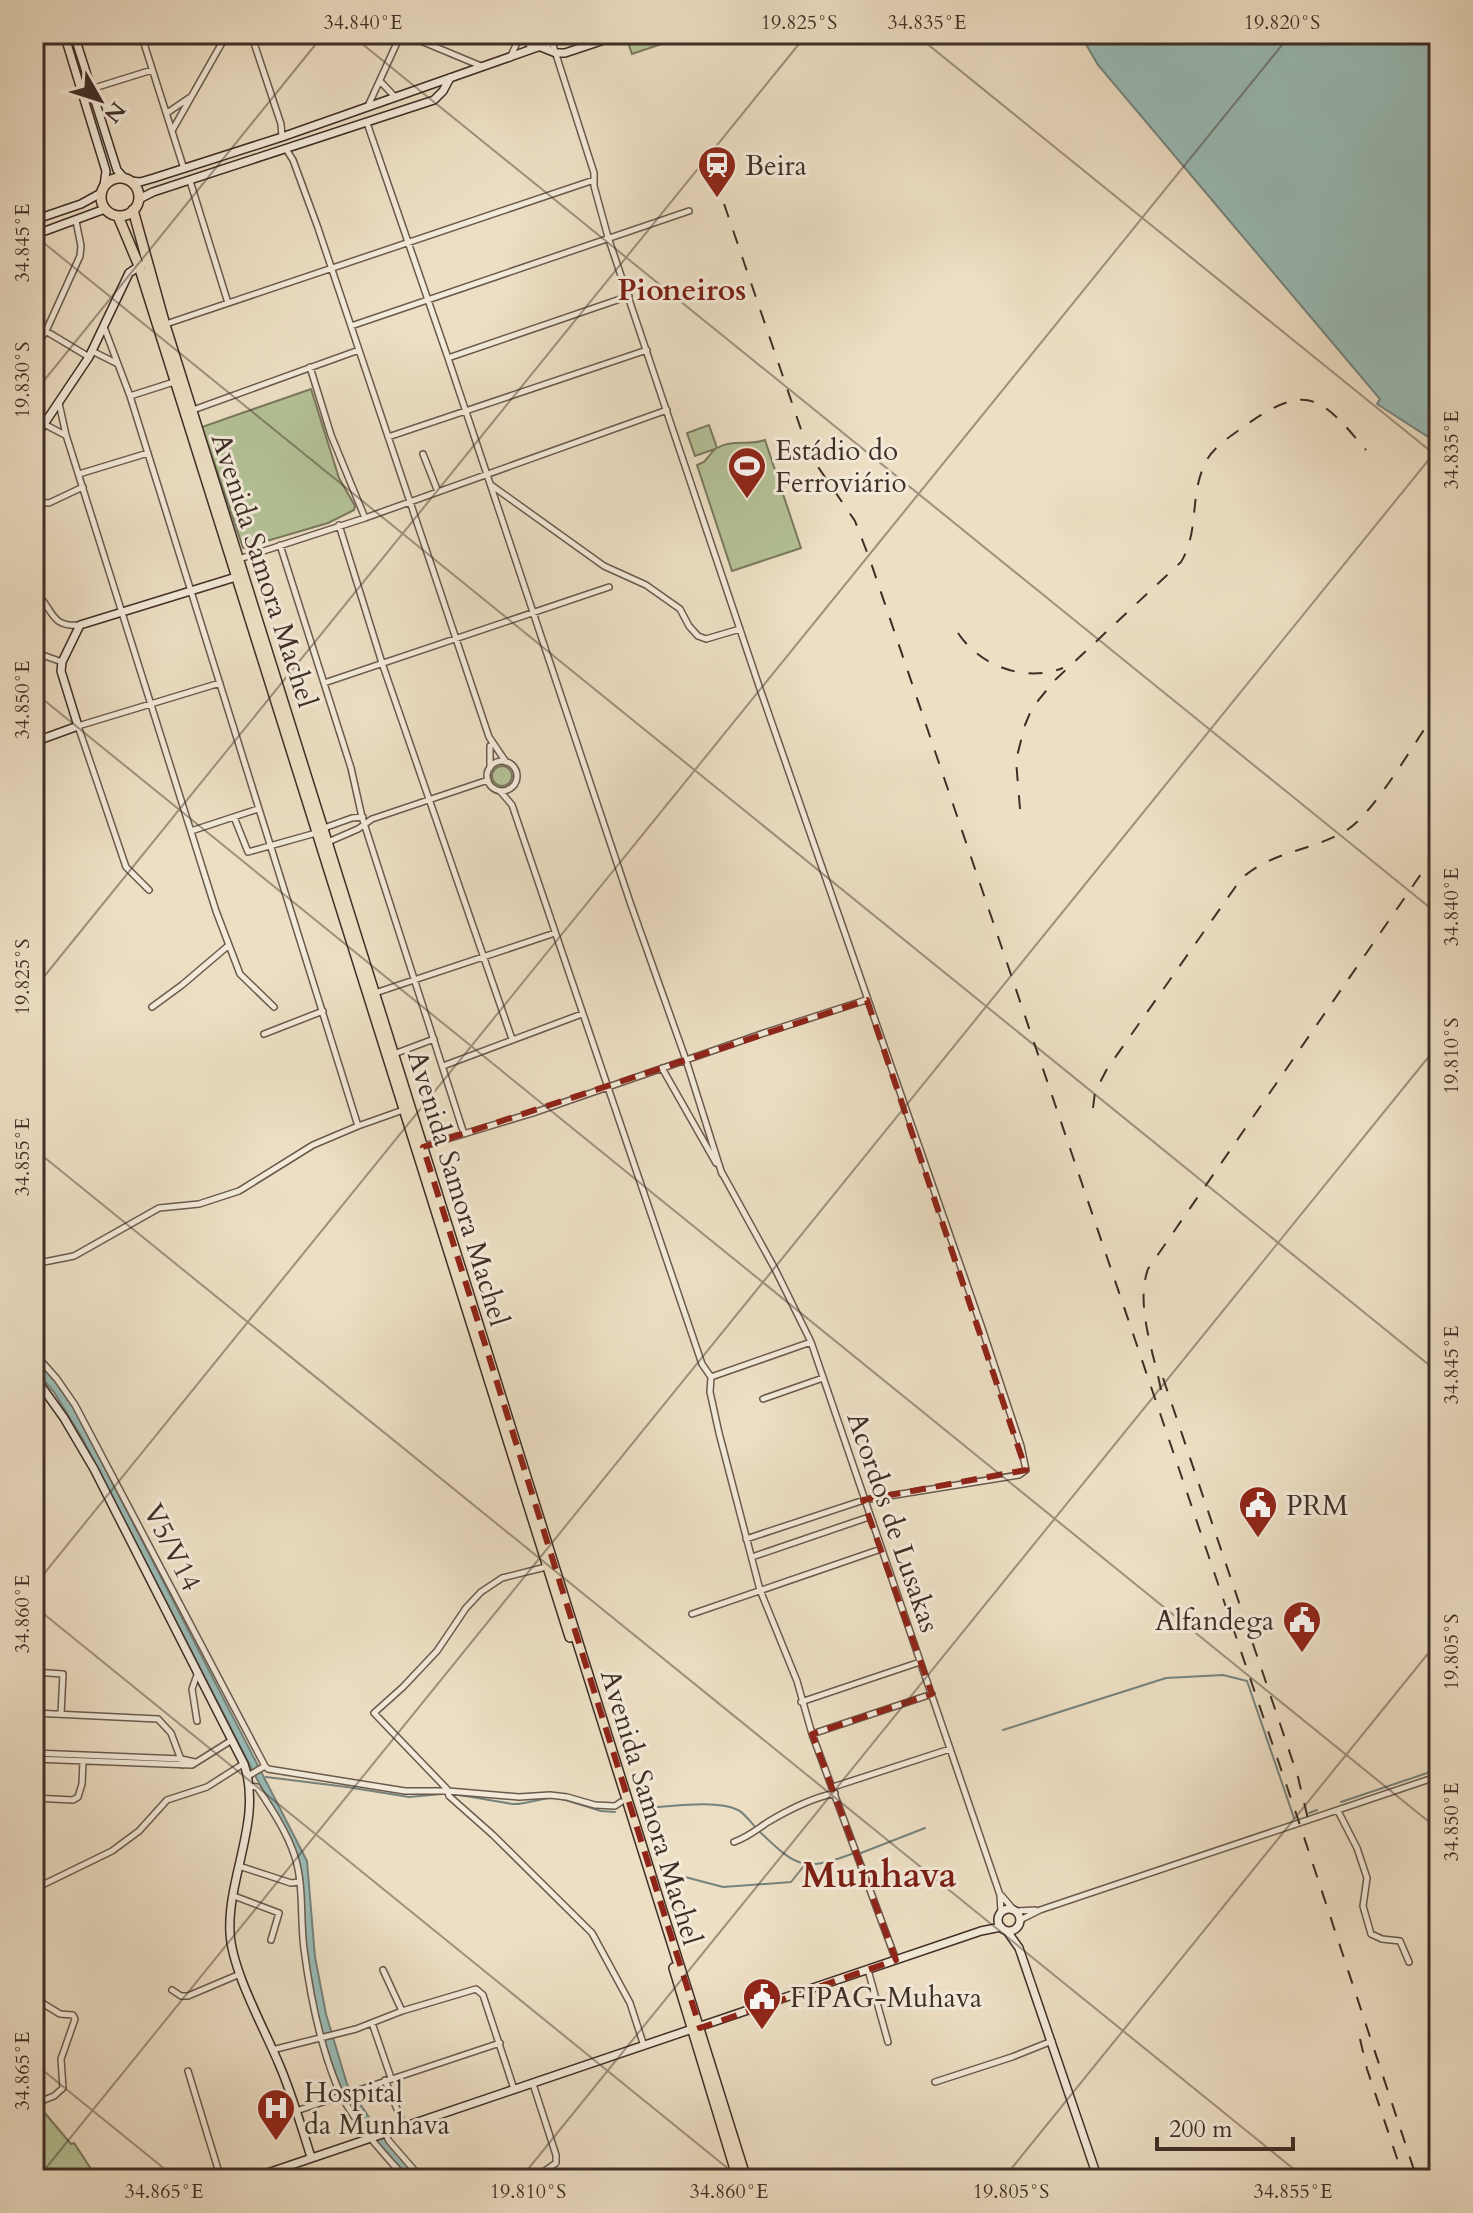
<svg xmlns="http://www.w3.org/2000/svg" width="1473" height="2213" viewBox="0 0 1473 2213" font-family="Cardo,serif">
<style>
.green{fill:#b4c297;stroke:#7a785f;stroke-width:2}
.water{fill:#99bcb7;stroke:#75837d;stroke-width:2}
.lines{fill:none;stroke-linecap:round;stroke-linejoin:round}
.stream{stroke:#75837d;stroke-width:2}
.street-casing{stroke:#6a5a4e;stroke-width:8}
.secondary-casing{stroke:#3f2e27;stroke-width:10}
.highway-casing{stroke:#3f2e27;stroke-width:12}
.street{stroke:#f3ead9;stroke-width:5}
.secondary{stroke:#f3ead9;stroke-width:7}
.highway{stroke:#eddfc4;stroke-width:9}
.rail{stroke:#3f2e27;stroke-width:2;stroke-dasharray:14 14;stroke-linecap:butt}
.marked{fill:none;stroke:#8f2418;stroke-width:6;stroke-dasharray:16 10;stroke-linejoin:round}
.ticks{fill:none;stroke:#3f2e27;stroke-width:2;stroke-opacity:0.45}
.labels{text-anchor:middle;stroke-width:6;stroke-linejoin:round;paint-order:stroke}
.poi-label{font-size:28px;fill:#3f2e27;stroke:#f3ead9;text-anchor:start}
.street-label{font-size:28px;fill:#3f2e27;stroke:#f3ead9}
.neighbourhood-label{font-size:30px;font-weight:bold;fill:#7a1f14;stroke:#f3ead9}
.district-label{font-size:36px;font-weight:bold;fill:#7a1f14;stroke:#f3ead9}
.neatline{fill:none;stroke:#3f2e27;stroke-width:3}
.ticks-label{font-size:20px;text-anchor:middle;fill:#3f2e27}
</style>
<rect width="100%" height="100%" fill="#eddfc4"/>
<filter id="stains"><feTurbulence type="fractalNoise" baseFrequency=".0025" numOctaves="4"/><feColorMatrix values="0 0 0 0 .2 0 0 0 0 .09 0 0 0 0 .02 0 0 0 .5 -.17"/></filter>
<radialGradient id="worn" r=".72"><stop offset=".6" stop-color="#630" stop-opacity="0"/><stop offset="1" stop-color="#630" stop-opacity=".3"/></radialGradient>
<path class="green" d="M625 34H691L632 54Z
M311 389 339 478 355 506 354 510 328 523 243 548 202 427Z
M709 425 717 448C733 439 749 446 765 440L801 548 732 571 697 465 704 462 715 449 695 456 687 433Z
M492 776a10 10 0 1 1 20 0a10 10 0 1 1-20 0Z
M44 2112 71 2144 74 2143 97 2178 34 2179V2116Z"/>
<path class="water" d="M1080 34H1439V444L1377 404 1380 399 1098 65Z
M34 1355 52 1376 75 1410 307 1861 315 1957 326 2014 347 2084 378 2131 418 2179H409L377 2142 340 2086 321 2033 305 1947 297 1857 82 1438 54 1392 34 1369Z"/>
<g class="lines">
<path class="stream" d="M1003 1730 1166 1678 1223 1675 1247 1681 1294 1818
M266 1777 347 1787 409 1797 442 1794
M448 1794C470 1796 492 1801 513 1804 525 1805 540 1798 552 1798
M562 1799 601 1811 615 1812
M1341 1802 1439 1769
M644 1808C669 1807 716 1799 738 1810 746 1814 753 1826 760 1832 797 1868 805 1872 854 1853
M1309 1813 1317 1810
M861 1853 925 1828
M685 1877 723 1887 791 1882 803 1867"/>
<g class="street-casing">
<path id="street" d="M141 34 184 169
M251 34 281 124 282 137
M404 34 481 66
M526 34 531 50
M552 42 594 173V186L608 237 759 686 982 1328 1021 1446 1026 1470 1019 1475 864 1500 746 1539
M510 58 521 34
M380 81 395 97
M91 89 152 70
M368 106 401 34
M167 113 189 98
M367 123 448 358
M173 129 227 34
M286 149 293 160 318 228 489 737 506 762
M190 181 228 303
M629 296 448 358 631 905 686 1060 722 1174
M34 324 89 357
M166 324 594 180
M351 326 689 211
M104 327 130 396 358 1126
M34 349 46 331 80 256 81 246 76 221
M92 351 116 363
M310 367 331 435 365 518
M130 396 174 382
M59 403 66 435 216 911 240 974 274 1007
M193 410 359 350
M44 424 65 435
M388 437 647 350
M423 454 438 492
M79 474 148 453
M491 485 604 566 646 585 680 609 689 626 698 636 706 639 740 629
M34 502 49 503 83 487
M339 525 382 663 512 1039
M280 545 351 768 362 817 464 1134
M239 559 365 518 667 410
M34 561 37 568 34 576
M34 591C54 608 49 628 80 625
M34 652 62 662
M324 683 609 587
M490 746V768
M487 776a15 15 0 1 1 30 0a15 15 0 1 1-30 0Z
M500 791 512 805 702 1364 711 1377 710 1392 719 1433 760 1590 797 1681 812 1734 896 1960
M234 817 248 852 316 833
M324 828 352 818 363 817
M191 831 258 809
M328 842 358 829 372 819 488 780
M149 890 126 867 78 726 220 683
M375 993 555 933
M152 1007 182 985 229 945
M264 1034 323 1011
M394 1054 434 1039
M443 1066 582 1014
M662 1068 716 1163
M424 1146 536 1112 761 1034 866 1000
M721 1171 775 1269 811 1342 1000 1895 1001 1912
M34 1264 74 1256 159 1208 199 1204 239 1191 313 1145 358 1126 406 1109
M34 1353 57 1379 75 1405 265 1766
M711 1377 811 1342
M763 1399 823 1378
M752 1557 869 1517
M550 1566 502 1578 481 1592 466 1608 437 1651 403 1687 374 1713 447 1789 449 1796 493 1835 592 1933 630 2003 644 2046
M692 1614 881 1549
M34 1672 63 1674 61 1714
M801 1702 920 1662
M34 1713 158 1719 171 1733 183 1765
M197 1721 192 1689 198 1672
M812 1734 932 1694
M34 1753 181 1759 195 1762
M34 1759 192 1765 232 1740
M265 1766 268 1769 405 1791H448L519 1797 550 1795 567 1797 595 1805 615 1806 621 1802
M248 1776 265 1766
M249 1786 257 1787C271 1808 287 1832 295 1857 304 1886 300 1919 304 1949 310 1995 319 2042 337 2086 351 2120 382 2151 406 2179
M833 1787 950 1749
M34 1798 73 1800 78 1797 82 1784 83 1761
M1338 1811 1357 1848 1367 1878 1363 1906 1371 1934 1382 1939 1400 1941 1409 1962
M734 1842C748 1837 756 1830 768 1822 788 1810 813 1798 835 1793
M239 1866 291 1883 299 1882
M34 1889 112 1851 139 1831 167 1800 207 1787 243 1764
M1001 1895 1013 1909
M234 1896 279 1913 271 1940
M1017 1911 1035 1910
M1020 1920 1040 1910 1439 1776
M383 1970 402 2011
M868 1970 888 2042
M172 1990 181 1996H188L240 1974
M34 1998 60 2014 73 2015 75 2019 61 2059 63 2088 54 2096 34 2104
M372 2023 391 2078
M272 2050 356 2029 402 2011 476 1989 483 1995 514 2089
M188 2071 221 2179
M385 2080 404 2126
M935 2082 1012 2057 1052 2041
M533 2084 556 2155V2163L546 2170
M296 2111 500 2043
M385 2133 389 2141 422 2179"/>
</g>
<g class="secondary-casing">
<path id="secondary" d="M64 34 106 171 104 186
M74 34 117 170 124 178
M541 47 556 53H565L622 34
M130 181 140 182 154 178 282 137 575 34
M139 199 153 192 434 100 443 91 450 78
M34 220 81 204 101 193
M34 235 105 209
M34 439 89 357 129 273 141 265
M34 742 78 726 61 671 62 662 80 625 236 577
M34 1376 64 1418 94 1469 244 1764C263 1819 227 1877 230 1933 232 1971 264 2028 279 2064 292 2094 301 2126 311 2157
M998 1920a11 11 0 1 1 22 0a11 11 0 1 1-22 0Z
M1007 1931 1019 1948 1098 2179
M250 2179 981 1931 1001 1927"/>
</g>
<g class="highway-casing">
<path id="highway" d="M101 197a19 19 0 1 1 38 0a19 19 0 1 1-38 0Z
M133 210 165 325 746 2179
M118 216 139 266 570 1637
M674 1968 738 2179"/>
</g>
<use href="#street" class="street"/>
<use href="#secondary" class="secondary"/>
<use href="#highway" class="highway"/>
<path class="rail" d="M706 151 806 444 814 461 855 521 870 560 1300 1825 1417 2179
M958 633C980 666 1025 683 1063 668
M1020 809 1016 760 1025 725 1032 708 1055 680 1181 562C1199 532 1190 499 1203 468 1210 448 1230 437 1246 425 1308 381 1322 398 1366 450
M1093 1108 1095 1092 1107 1069 1241 879C1271 851 1313 851 1347 830 1375 812 1418 737 1439 707
M1163 1378 1298 1777 1308 1819
M1161 1390C1154 1353 1135 1305 1148 1269L1439 848
M1360 2039 1367 2069 1404 2179
M1435 2179 1439 2146"/>
</g>
<path class="marked" d="M867 1000 1026 1470 863 1500 932 1694 812 1734 896 1960 700 2028 423 1147Z"/>
<path class="ticks" d="M350 34 1439 915M915 34 1439 458M34 235 1439 1373M34 393 324 34M34 692 1439 1830M34 989 807 34M34 1149 1306 2179M34 1586 1291 34M34 1606 741 2179M34 2063 177 2179M37 2179 1439 447M520 2179 1439 1044M1003 2179 1439 1640"/>
<defs>
<g id="station-pin" transform="scale(2)"><path d="M0 17L-7.5 6A9.5 9.5 0 1 1 7.5 6Z" fill="#8f2418" stroke="#f3ead9"/><path d="M-3-6H3Q5-6 5-4V2Q5 4 3 4L4.5 6H3L1.5 4h-3L-3 6H-4.5L-3 4Q-5 4-5 2V-4Q-5-6-3-6ZM-3.5-4v3h7v-3ZM-3.5 1v1.5H-2V1ZM2 1v1.5H3.5V1Z" fill="#fff"/></g>
<g id="stadium-pin" transform="scale(2)"><path d="M0 17L-7.5 6A9.5 9.5 0 1 1 7.5 6Z" fill="#8f2418" stroke="#f3ead9"/><path d="M0-5a6.5 5 0 1 0 0 10a6.5 5 0 1 0 0-10ZM-3.5-1.8h7v3.6h-7Z" fill="#fff"/></g>
<g id="civic-pin" transform="scale(2)"><path d="M0 17L-7.5 6A9.5 9.5 0 1 1 7.5 6Z" fill="#8f2418" stroke="#f3ead9"/><path d="M-.6-6.5H3V-4.5H.6V-3L4-1V1h2V6H-6V1h2V-1L-.6-3ZM-1.2 2.5V6h2.4V2.5Z" fill="#fff"/></g>
<g id="hospital-pin" transform="scale(2)"><path d="M0 17L-7.5 6A9.5 9.5 0 1 1 7.5 6Z" fill="#8f2418" stroke="#f3ead9"/><path d="M-5-5h3v3.5h4V-5h3V5h-3V1.5h-4V5h-3Z" fill="#fff"/></g>
</defs>
<g fill-rule="evenodd">
<use href="#station-pin" x="717" y="165"/>
<use href="#stadium-pin" x="747" y="466"/>
<use href="#civic-pin" x="1258" y="1505"/>
<use href="#civic-pin" x="1302" y="1620"/>
<use href="#civic-pin" x="762" y="1997"/>
<use href="#hospital-pin" x="276" y="2108"/>
</g>
<g class="labels">
<g class="poi-label">
<text x="745" y="175">Beira</text>
<text x="775" y="460">Estádio do<tspan x="775" dy="32">Ferroviário</tspan></text>
<text x="1286" y="1515">PRM</text>
<text x="1274" y="1630" text-anchor="end">Alfandega</text>
<text x="790" y="2007">FIPAG-Muhava</text>
<text x="304" y="2102">Hospital<tspan x="304" dy="32">da Munhava</tspan></text>
</g>
<g class="street-label">
<text transform="translate(265 570) rotate(72)" y="10">Avenida Samora Machel</text>
<text transform="translate(459 1188) rotate(73)" y="10">Avenida Samora Machel</text>
<text transform="translate(894 1522) rotate(71)" y="10">Acordos de Lusakas</text>
<text transform="translate(173 1547) rotate(63)" y="10">V5/V14</text>
<text transform="translate(652 1807) rotate(73)" y="10">Avenida Samora Machel</text>
</g>
<g class="neighbourhood-label">
<text x="682" y="300">Pioneiros</text>
</g>
<g class="district-label">
<text x="879" y="1887">Munhava</text>
</g>
</g>
<rect width="1473" height="2213" fill="none" stroke="#eddfc4" stroke-width="88"/>
<g transform="translate(100 100) rotate(129)" stroke="#f3ead9" stroke-width="6" paint-order="stroke">
<path d="M0-6L14 30L0 20L-14 30Z" fill="#3f2e27"/>
<text y="-12" font-size="22" font-weight="bold" text-anchor="middle" fill="#3f2e27">N</text>
</g>
<path d="M1157 2137v12h136v-12" fill="none" stroke="#3f2e27" stroke-width="4"/>
<text x="1169" y="2137" font-size="24" fill="#3f2e27" stroke="#f3ead9" stroke-width="6" paint-order="stroke">200 m</text>
<rect x="44" y="44" width="1385" height="2125" class="neatline"/>
<g class="ticks-label">
<text x="363" y="29">34.840°E</text>
<text x="799" y="29">19.825°S</text>
<text x="927" y="29">34.835°E</text>
<text x="1282" y="29">19.820°S</text>
<text transform="translate(22 243) rotate(-90)" y="7">34.845°E</text>
<text transform="translate(22 380) rotate(-90)" y="7">19.830°S</text>
<text transform="translate(1451 450) rotate(-90)" y="7">34.835°E</text>
<text transform="translate(22 700) rotate(-90)" y="7">34.850°E</text>
<text transform="translate(1451 907) rotate(-90)" y="7">34.840°E</text>
<text transform="translate(22 977) rotate(-90)" y="7">19.825°S</text>
<text transform="translate(1451 1056) rotate(-90)" y="7">19.810°S</text>
<text transform="translate(22 1157) rotate(-90)" y="7">34.855°E</text>
<text transform="translate(1451 1365) rotate(-90)" y="7">34.845°E</text>
<text transform="translate(22 1614) rotate(-90)" y="7">34.860°E</text>
<text transform="translate(1451 1652) rotate(-90)" y="7">19.805°S</text>
<text transform="translate(1451 1822) rotate(-90)" y="7">34.850°E</text>
<text transform="translate(22 2071) rotate(-90)" y="7">34.865°E</text>
<text x="164" y="2198">34.865°E</text>
<text x="528" y="2198">19.810°S</text>
<text x="729" y="2198">34.860°E</text>
<text x="1011" y="2198">19.805°S</text>
<text x="1293" y="2198">34.855°E</text>
</g>
<rect width="100%" height="100%" filter="url(#stains)"/>
<rect width="100%" height="100%" fill="url(#worn)"/>
</svg>
